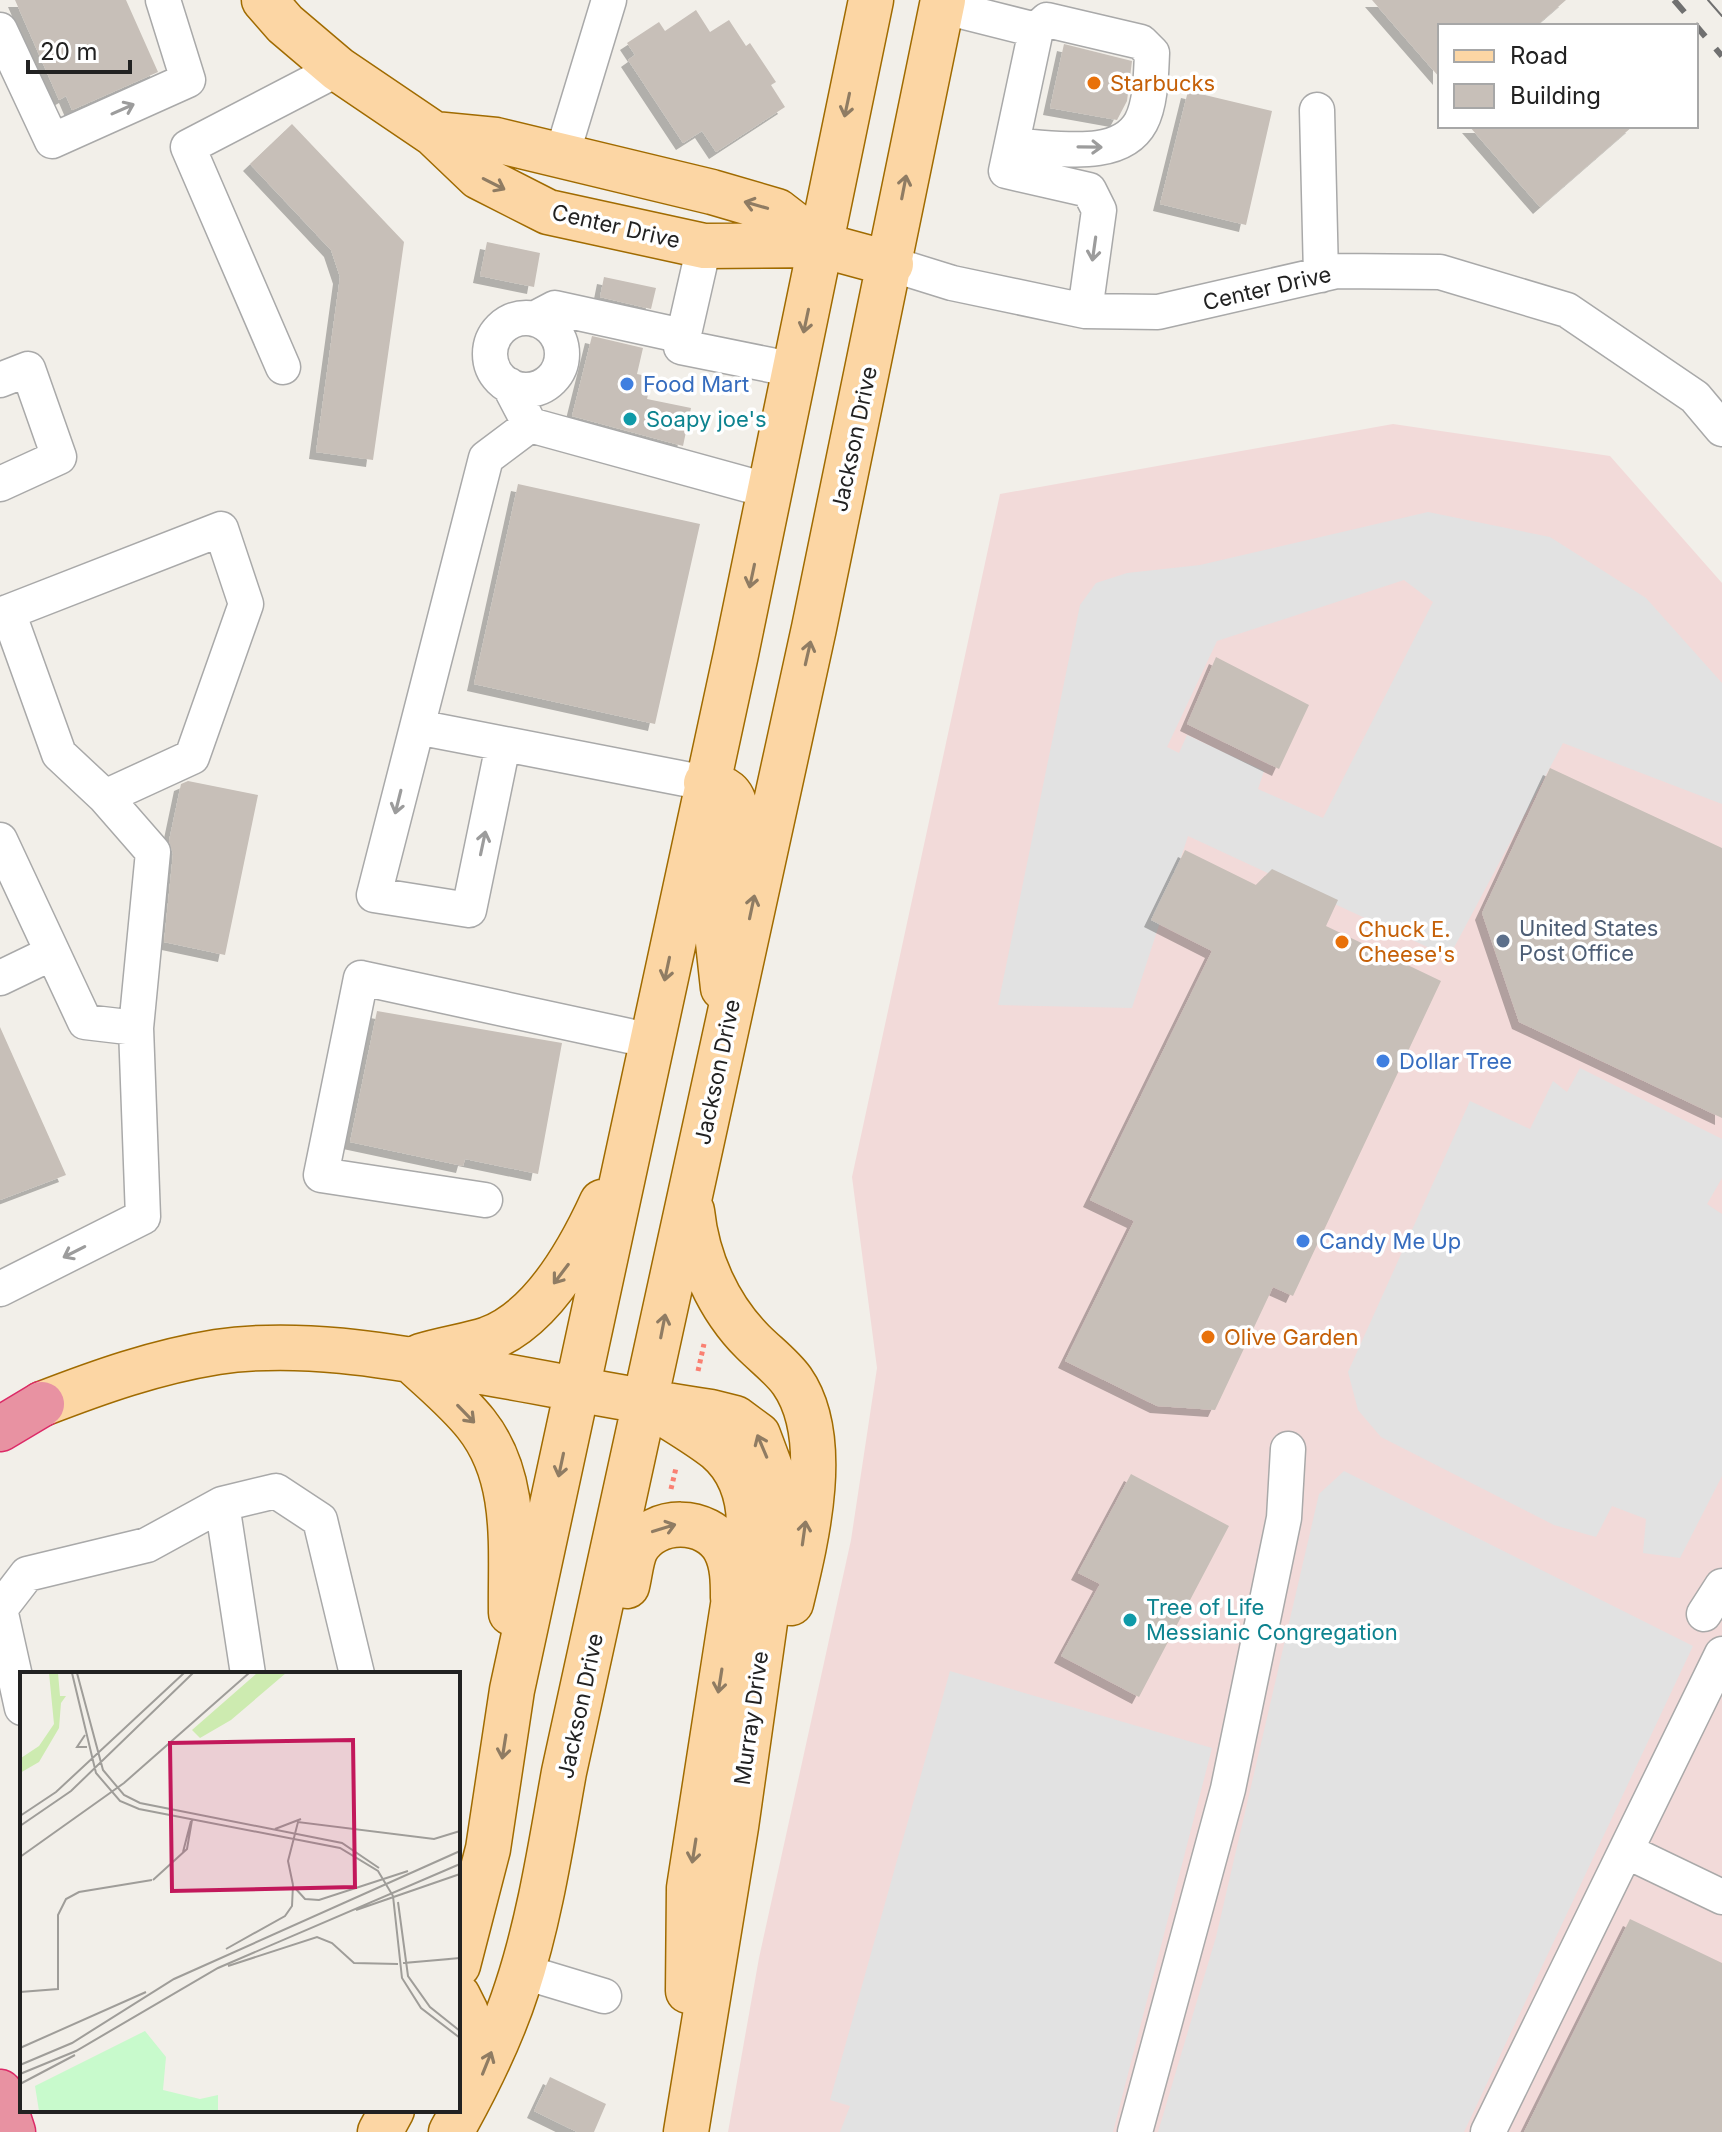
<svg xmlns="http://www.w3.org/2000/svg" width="1722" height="2132" viewBox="0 0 1722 2132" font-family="Inter,sans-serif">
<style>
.commercial{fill:#f2dad9}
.parking{fill:#e2e2e2;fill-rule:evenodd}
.building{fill:#c7bfb8;filter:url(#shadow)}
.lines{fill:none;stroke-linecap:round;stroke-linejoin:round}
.minor-casing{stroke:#a9a9a9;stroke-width:37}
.major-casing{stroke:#a06b00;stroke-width:47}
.highway-casing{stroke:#dc2a67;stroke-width:47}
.path{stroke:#fa8072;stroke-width:5;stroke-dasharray:4 4;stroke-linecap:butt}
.minor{stroke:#fff;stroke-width:34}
.major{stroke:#fcd6a4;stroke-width:44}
.highway{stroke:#e892a2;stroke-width:44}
.tram{stroke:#707070;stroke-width:2}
.rail{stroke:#707070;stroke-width:6;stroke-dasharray:16 16;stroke-linecap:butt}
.oneway{stroke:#8f7c63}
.oneway2{stroke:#9c9c9c}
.food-dot{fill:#e8710a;stroke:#fff;stroke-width:3}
.shop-dot{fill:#3f7fe0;stroke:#fff;stroke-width:3}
.culture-dot{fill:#0f9aa8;stroke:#fff;stroke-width:3}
.service-dot{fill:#5c6f8a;stroke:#fff;stroke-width:3}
.labels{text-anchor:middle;stroke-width:7;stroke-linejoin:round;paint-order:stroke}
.food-label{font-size:22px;fill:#c56008;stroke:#fff;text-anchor:start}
.street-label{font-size:22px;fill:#222;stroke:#fff}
.shop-label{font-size:22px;fill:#366cbe;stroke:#fff;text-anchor:start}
.culture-label{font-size:22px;fill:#0d838f;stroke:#fff;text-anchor:start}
.service-label{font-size:22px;fill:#4e5e75;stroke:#fff;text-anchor:start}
.inset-road{fill:none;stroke:#9f9d99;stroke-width:2}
.view{fill:#c2185b;fill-opacity:0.15;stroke:#c2185b;stroke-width:4}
.inset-edge{fill:none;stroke:#222;stroke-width:4}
</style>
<defs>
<filter id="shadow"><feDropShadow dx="-7" dy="7" stdDeviation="0" flood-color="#0004"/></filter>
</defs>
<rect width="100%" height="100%" fill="#f2efe9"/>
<path class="commercial" d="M1393 424 1610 456 1722 583V2132H728L759 1958 851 1540 877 1368 852 1177 1000 494Z"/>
<path class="parking" d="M1428 512 1550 537 1646 598 1722 683V804L1563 743 1449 957 1188 836 1132 1008 998 1005 1080 605 1096 583 1127 573 1200 565ZM1404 580 1433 602 1323 818 1258 789 1264 771 1187 735 1179 753 1167 747 1217 641Z
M1580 1068 1722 1139V1178L1707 1204 1722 1214V1476L1680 1558 1643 1553 1646 1519 1612 1506 1596 1537 1554 1525 1381 1437 1358 1410 1348 1372 1470 1101 1530 1129 1553 1081 1567 1092Z
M1344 1471 1693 1646 1464 2132H1158L1216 1937 1319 1494Z
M950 1671 1212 1748 1113 2132H840L850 2106 830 2100Z"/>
<path class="building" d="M15 0H126L158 72 72 110 66 96 59 100Z
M1372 0H1566L1536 26H1440V78Z
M696 10 710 32 729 20 746 46 750 43 776 82 771 85 785 107 716 152 702 131 683 143 628 60 635 55 627 43 659 22 665 31Z
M1064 44 1132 61 1127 101 1117 120 1050 108Z
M1188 91 1272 111 1246 225 1160 204Z
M292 124 404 242 373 460 316 452 340 277 331 250 250 164Z
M1469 126H1633L1540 207Z
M487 242 540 253 534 287 480 276Z
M604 277 656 288 651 309 600 297Z
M592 336 643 348 637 374 652 377 647 399 691 408 683 446 572 416Z
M518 484 700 524 655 724 474 684Z
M1216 657 1309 705 1279 769 1187 724Z
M1550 768 1722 848V1118L1519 1022 1482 913Z
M188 781 258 795 225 955 164 942 173 854 169 841 181 784Z
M1185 850 1256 885 1272 869 1338 900 1326 926 1441 981 1293 1296 1273 1287 1215 1410 1157 1406 1065 1361 1134 1221 1090 1200 1212 951 1151 920Z
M377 1011 562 1043 538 1174 465 1159 463 1166 350 1142Z
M0 1027 66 1175 0 1200Z
M1131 1474 1229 1526 1139 1697 1061 1656 1100 1584 1078 1573Z
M1630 1919 1722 1963V2132H1524Z
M550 2077 606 2104 594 2132H577L534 2111Z"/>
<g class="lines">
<g class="minor-casing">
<path id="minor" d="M941 6 1036 30 1006 171 1089 190 1099 210 1085 311
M0 30 52 141 188 80 163 0
M1317 110 1321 275
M1012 146C1051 146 1119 163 1141 122 1151 103 1151 74 1152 53L1141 42 1047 20 1036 30
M561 158 609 0
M704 246 681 347 795 370
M891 264 952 283 1085 311 1158 312 1337 271 1440 272 1567 310 1695 397 1722 429
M490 354a36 36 0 1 1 72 0a36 36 0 1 1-72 0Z
M534 319 555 308 683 336
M283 367 188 147 338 69
M0 380 28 369 59 457 0 484
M509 385 530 425 770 491
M0 615 8 612 221 529 246 604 192 757 105 797 59 754 8 612
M417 727 706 783
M503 745 469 910 374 895 486 458 530 425
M0 840 85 1022 136 1028
M0 978 52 953
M485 1200 321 1175 361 978 652 1041
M0 1289 143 1217 136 1028 153 852 105 797
M222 1504 248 1674
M1704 1614 1722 1586
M22 1708 0 1609 27 1574 147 1545 222 1504 276 1491 320 1520 357 1674
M1626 1851 1722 1897
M521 1971 604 1996
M1135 2132 1228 1789 1284 1518 1288 1449
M1488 2132 1722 1654"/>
</g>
<g class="major-casing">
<path id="major" d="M264 0 285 24 338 69 434 134 479 177 548 212 704 246 821 245 891 264
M434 134 496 140 712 192 777 211 821 245
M706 783C725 789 733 791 736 811L716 924 723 988
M692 1211C697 1259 718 1307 753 1342 766 1355 782 1367 792 1381 832 1438 806 1541 791 1603
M421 1356C443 1349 467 1346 488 1339 542 1319 580 1250 602 1202
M410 1359C432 1380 457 1400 476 1424 519 1478 510 1549 511 1613
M42 1404C99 1382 155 1362 217 1352 298 1340 385 1355 465 1369 547 1383 629 1400 711 1412L735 1418 758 1435 773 1475 771 1580 736 1827 686 2132
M655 1408C675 1421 698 1434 717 1449 763 1488 751 1556 733 1605L689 1888 688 1991
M627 1586C630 1574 631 1559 636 1549 654 1516 708 1517 725 1549 733 1564 733 1582 733 1598
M458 1965 488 1849 512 1690 736 654 871 0
M458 1996 466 2012 458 2046
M380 2132 392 2110
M451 2132C477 2086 501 2038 517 1988 540 1918 551 1844 564 1772L814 628 943 0"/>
</g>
<g class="highway-casing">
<path id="highway" d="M0 1429 42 1404
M0 2092 13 2132"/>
</g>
<path class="path" d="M698 1371 704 1344
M671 1489 676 1468"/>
<use href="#minor" class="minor"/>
<use href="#major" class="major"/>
<use href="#highway" class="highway"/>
<path class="tram" d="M1708 0 1722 16"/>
<path class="rail" d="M1674 0 1722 56"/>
</g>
<defs><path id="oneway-shaft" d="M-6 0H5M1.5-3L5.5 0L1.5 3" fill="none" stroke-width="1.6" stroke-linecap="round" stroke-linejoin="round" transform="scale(2)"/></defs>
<g class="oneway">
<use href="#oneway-shaft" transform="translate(847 105) rotate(102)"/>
<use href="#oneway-shaft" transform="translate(494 184) rotate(27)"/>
<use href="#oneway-shaft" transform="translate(904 187) rotate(-79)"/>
<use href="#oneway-shaft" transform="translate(756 205) rotate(-164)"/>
<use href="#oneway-shaft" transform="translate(806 321) rotate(102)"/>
<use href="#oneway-shaft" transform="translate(752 576) rotate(102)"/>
<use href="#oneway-shaft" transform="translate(808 653) rotate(-77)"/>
<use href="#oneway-shaft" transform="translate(752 907) rotate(-78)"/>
<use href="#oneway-shaft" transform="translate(667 969) rotate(102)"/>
<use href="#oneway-shaft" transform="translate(561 1274) rotate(127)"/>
<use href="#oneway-shaft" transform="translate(663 1326) rotate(-79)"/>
<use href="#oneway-shaft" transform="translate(466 1414) rotate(46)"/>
<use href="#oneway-shaft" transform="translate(762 1446) rotate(-113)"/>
<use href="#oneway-shaft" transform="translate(561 1465) rotate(102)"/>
<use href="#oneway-shaft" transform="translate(664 1528) rotate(-17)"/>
<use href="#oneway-shaft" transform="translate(804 1533) rotate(-82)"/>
<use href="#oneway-shaft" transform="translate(720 1681) rotate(99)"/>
<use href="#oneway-shaft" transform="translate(504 1747) rotate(99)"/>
<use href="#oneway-shaft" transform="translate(694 1851) rotate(99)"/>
<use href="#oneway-shaft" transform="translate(487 2063) rotate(-68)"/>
</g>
<g class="oneway2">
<use href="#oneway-shaft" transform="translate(123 109) rotate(-24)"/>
<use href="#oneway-shaft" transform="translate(1090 147) rotate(1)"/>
<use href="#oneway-shaft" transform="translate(1094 249) rotate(98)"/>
<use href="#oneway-shaft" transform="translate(398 802) rotate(104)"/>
<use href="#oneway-shaft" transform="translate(483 843) rotate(-78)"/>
<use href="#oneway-shaft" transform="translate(74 1252) rotate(153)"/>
</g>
<g class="food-dot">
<circle cx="1094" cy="83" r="8"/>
<circle cx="1342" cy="942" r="8"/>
<circle cx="1208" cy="1337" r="8"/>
</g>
<g class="shop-dot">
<circle cx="627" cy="384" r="8"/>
<circle cx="1383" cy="1061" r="8"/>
<circle cx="1303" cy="1241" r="8"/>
</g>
<g class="culture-dot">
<circle cx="630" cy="419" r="8"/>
<circle cx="1130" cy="1620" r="8"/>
</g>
<circle class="service-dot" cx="1503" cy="941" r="8"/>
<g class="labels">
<g class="food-label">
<text x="1110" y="91">Starbucks</text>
<text x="1358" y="937">Chuck E.<tspan x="1358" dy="25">Cheese's</tspan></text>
<text x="1224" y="1345">Olive Garden</text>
</g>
<g class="street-label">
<text transform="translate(616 226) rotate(13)" y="8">Center Drive</text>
<text transform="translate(1267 288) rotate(-13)" y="8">Center Drive</text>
<text transform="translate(854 439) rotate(-78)" y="8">Jackson Drive</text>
<text transform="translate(717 1072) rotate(-78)" y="8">Jackson Drive</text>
<text transform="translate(580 1706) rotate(-78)" y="8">Jackson Drive</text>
<text transform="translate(751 1718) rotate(-82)" y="8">Murray Drive</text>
</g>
<g class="shop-label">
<text x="643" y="392">Food Mart</text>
<text x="1399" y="1069">Dollar Tree</text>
<text x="1319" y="1249">Candy Me Up</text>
</g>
<g class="culture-label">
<text x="646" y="427">Soapy joe's</text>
<text x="1146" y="1615">Tree of Life<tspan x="1146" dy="25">Messianic Congregation</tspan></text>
</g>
<g class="service-label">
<text x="1519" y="936">United States<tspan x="1519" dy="25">Post Office</tspan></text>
</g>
</g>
<g transform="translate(20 1672)">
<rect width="440" height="440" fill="#f2efe9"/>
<path d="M29 1H38L40 24H46L41 31 39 56 19 90 0 101 1 86 19 74 34 52ZM237 1H266L211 48 180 66 172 58Z" fill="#cdebb0"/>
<path d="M125 359 146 385 143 418 180 427 198 423V439H19L15 414Z" fill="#c8facc"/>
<path class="inset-road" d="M52 1 76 101 100 129 119 137 320 176 358 199 373 224 382 306 401 336 440 366M57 1 83 98 104 123 120 131 322 171 359 196M65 63 57 75H67M0 144 36 120 164 1M0 154 51 119 173 1M255 157 281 147M163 180 171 149M0 185 104 111 229 1M133 208 167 177 172 148M273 213 268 189 278 150 414 167 440 159M275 216 285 227 299 228 388 199M378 230 388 304 410 335 440 359M336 238 440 202M206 277 265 244 272 234 273 213M383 291 430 287M384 291 440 286M208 294 297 265 312 271 334 291 378 292M0 320 38 317V243L46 227 59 220 132 208M0 376 126 320M0 393 52 371 154 307 440 179M0 402 56 379 198 296 440 192M0 412 55 383"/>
<path class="view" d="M333 68 335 215 152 219 150 71Z"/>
<rect width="440" height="440" class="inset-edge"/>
</g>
<rect x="1438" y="24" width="260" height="104" fill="#ffffff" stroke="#a7a7a7" stroke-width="2"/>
<rect x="1454" y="50" width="40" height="12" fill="#fcd6a4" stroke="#a7a7a7" stroke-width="2"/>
<text x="1510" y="64" font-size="24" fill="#222222">Road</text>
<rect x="1454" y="84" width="40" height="24" fill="#c7bfb8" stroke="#a7a7a7" stroke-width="2"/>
<text x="1510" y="104" font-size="24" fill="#222222">Building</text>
<path d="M28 60v12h102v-12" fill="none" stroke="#222222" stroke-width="4"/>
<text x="40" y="60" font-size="24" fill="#222222" stroke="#ffffff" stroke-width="6" paint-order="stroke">20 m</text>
</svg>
